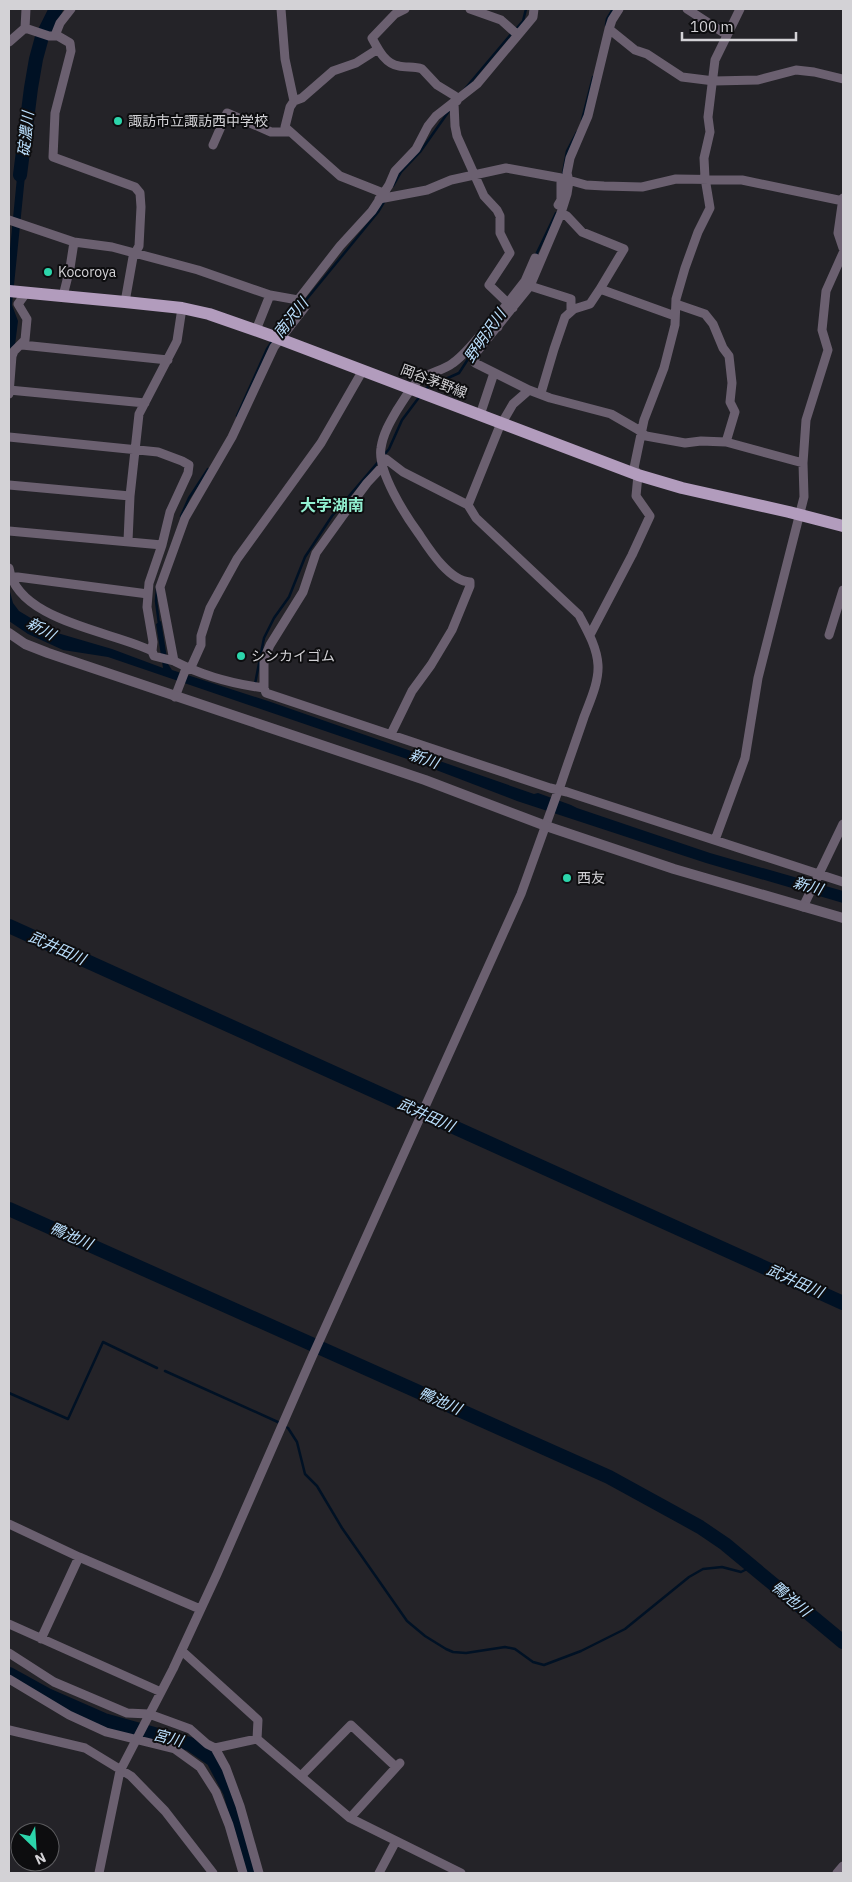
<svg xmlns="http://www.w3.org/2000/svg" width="852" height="1882" viewBox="0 0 852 1882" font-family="'IBM Plex Sans','Noto Sans JP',sans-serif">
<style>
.water{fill:#001124}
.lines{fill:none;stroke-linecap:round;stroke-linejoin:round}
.stream{stroke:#001124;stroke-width:2.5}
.river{stroke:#001124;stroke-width:14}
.minor{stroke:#6b6070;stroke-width:9}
.tertiary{stroke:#6b6070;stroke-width:10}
.primary{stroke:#b29cbd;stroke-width:12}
.poi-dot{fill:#2cd5ab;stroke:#0d0d0f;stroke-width:2}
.labels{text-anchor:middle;stroke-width:4;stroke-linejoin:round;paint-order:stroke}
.poi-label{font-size:14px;fill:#d3d2d6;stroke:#0d0d0f;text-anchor:start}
.street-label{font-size:14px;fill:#d3d2d6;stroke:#0d0d0f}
.water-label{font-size:15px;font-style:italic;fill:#bce1ff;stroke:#0d0d0f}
.quarter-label{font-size:16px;font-weight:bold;fill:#91efd0;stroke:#0d0d0f}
</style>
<rect width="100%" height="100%" fill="#242328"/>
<path class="water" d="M27 156 12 305 18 321 15 345 9 350V259L19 157Z
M9 588 13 603 19 611 54 632 112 649 163 668 156 624 161 621 168 664 172 670 268 701 534 794 538 793 571 805 577 808 710 853 843 891V903L706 863 517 801 410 760 108 657 63 650 28 634 9 621Z"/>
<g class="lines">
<path class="stream" d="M606 25 607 19 613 9
M516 29 523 21 526 9
M464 90 512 33
M582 120 593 77
M563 173 567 151 577 132
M393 186 401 172 420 152 449 111
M535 257 556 213
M278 334 378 212 384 202
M425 390 428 387 459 373 472 353
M237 416 267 349 273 340
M384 455 389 449 402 420 420 396
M181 516 189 498 208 469
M157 588 156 601 159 624
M255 684 264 638 274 618 289 597 305 557 332 516 379 461
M165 1371 280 1423
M9 1393 68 1419 103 1342 157 1368
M284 1426 288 1428 297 1442 305 1474 317 1486 342 1528 407 1621 425 1636 446 1649 453 1652 466 1653 505 1647 515 1649 533 1662 544 1665 581 1651 625 1629 689 1577 703 1569 722 1567 741 1572 753 1566"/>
<path class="river" d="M20 175 31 88 36 59 42 37 56 9
M9 926 843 1303
M9 1209 609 1477 700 1527 725 1544 843 1642
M9 1674 47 1695 104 1720 190 1744 213 1760 230 1792 253 1873"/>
<path class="minor" d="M281 9 285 59 294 101
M405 9 395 14 372 38C378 49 385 64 399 66 406 68 414 66 422 69L437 85 455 96 457 101
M687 9 727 35
M25 28 49 36H58L70 43 71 51 55 113 53 157 135 187 140 193 141 207 139 246 133 257 125 302
M609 29 635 50 647 54 682 77 714 81 758 80 796 70 814 72 843 79
M518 35 533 17 534 9
M58 36 56 33 60 23 71 9
M9 42 25 28 26 9
M378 49 356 63 333 71 302 98 294 101 290 107 285 127 340 176 383 193
M454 103 455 126 457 136 484 196 497 210 500 216V233L510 253 489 285 513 308
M213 145 227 113 271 132H290
M843 198 838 233 843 248
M379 199 427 190 451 180 506 168 561 178 586 185 604 186 642 187 676 179 742 180 843 201
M558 205 561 200V178
M561 213 567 216 582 232 624 249 600 289
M9 220 74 242 112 247 198 270 270 295 256 330
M530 286 571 299V311
M270 295 298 300
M63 296 70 268 74 242
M676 304 705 314 713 324 723 348 729 356 732 383 730 402 735 412 726 442
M493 322 525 281 535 258
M22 345 168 360
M9 390 145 403
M529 390 550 398 611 414 637 429 646 436 685 443 701 441 726 442 803 463
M541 393 554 349 565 317 574 309 590 304 600 289 675 316
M9 394 12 356 14 351 25 340 27 319 18 304 26 293
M480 415 494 373
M9 437 158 452 182 461 189 465 188 473 170 512 162 545 149 583 147 607 153 642 152 651C112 631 17 621 9 568
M9 485 130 496
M468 505 499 428 513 404 529 390 475 363V354L530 286 561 213 567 194 569 181 567 173 570 158 588 116 609 29 612 20 619 9
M9 531 162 545
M128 541 130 496 139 414 177 341 182 308
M10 576 148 594
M590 635 632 555 650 516 636 496 638 475 634 468 644 420 664 368 675 325 676 299 685 268 698 232 710 208 705 178 704 158 710 132 708 117 715 60 740 9
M829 635 843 590
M152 651 154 656 174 661
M264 688C233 684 201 675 174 661L160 587 185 518 232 437 274 347 305 307 298 300 340 246 372 211 389 185 395 171 416 149 428 126 436 116 477 84 518 35 501 20 470 9
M175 697 185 671 192 665 201 645V636L210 608 237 559 321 443 363 370
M391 734 412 691 431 665 452 630 470 586V582C449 581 429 549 419 534 405 515 377 471 381 448 383 434 390 422 397 410 403 401 409 390 417 382 426 373 443 371 453 363 468 352 480 335 492 321L498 327
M715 840 745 758 758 678 804 497 803 463 806 420 828 350 822 330 826 291 843 253
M803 907 843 824
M9 1524 79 1557 200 1609
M9 1624 161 1692
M41 1639 79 1557
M182 1651 258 1720 257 1739 350 1818 461 1873
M9 1653 54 1682 127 1713 149 1714 190 1729 207 1744 215 1748 226 1768 240 1806 259 1873
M9 1679 69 1715 106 1732 175 1749 200 1767 216 1792 229 1825 243 1873
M9 1730 85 1748 131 1776 165 1811 213 1873
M215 1748 257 1739
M301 1776 351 1725 396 1767
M350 1818 400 1763
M99 1873 120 1771 173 1669 217 1574 312 1357 521 894 557 794 559 790C567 765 576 741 584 717 590 701 599 682 598 665 597 647 587 630 579 615L476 518 468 505 403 472 386 459 382 467 367 483 349 507 316 553 303 592 270 645 264 659V688L266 693 550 788 567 792 843 882
M379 1873 396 1841
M837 1873 843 1866"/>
<path class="tertiary" d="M9 633 25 644 48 653 425 780 546 826 674 869 843 918"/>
<path class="primary" d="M9 291 125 302 182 308 209 314 272 336 638 475 682 488 789 512 843 526"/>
</g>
<g class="poi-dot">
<circle cx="118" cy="121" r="5"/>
<circle cx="48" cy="272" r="5"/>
<circle cx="241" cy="656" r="5"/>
<circle cx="567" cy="878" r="5"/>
</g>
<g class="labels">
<g class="poi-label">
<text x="128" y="126">諏訪市立諏訪西中学校</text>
<text x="58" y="277">Kocoroya</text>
<text x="251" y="661">シンカイゴム</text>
<text x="577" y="883">西友</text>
</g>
<g class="street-label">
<text transform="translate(434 381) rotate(21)" y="5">岡谷茅野線</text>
</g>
<g class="water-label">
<text transform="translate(26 134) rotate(-84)" y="5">碇濃川</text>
<text transform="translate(291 318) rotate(-51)" y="5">南沢川</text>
<text transform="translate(485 336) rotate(-55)" y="5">野明沢川</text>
<text transform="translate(41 629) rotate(29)" y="5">新川</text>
<text transform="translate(424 759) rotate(19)" y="5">新川</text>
<text transform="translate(808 886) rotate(16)" y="5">新川</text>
<text transform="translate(57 948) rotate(24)" y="5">武井田川</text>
<text transform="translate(426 1115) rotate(24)" y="5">武井田川</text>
<text transform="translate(71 1236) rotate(24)" y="5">鴨池川</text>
<text transform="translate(795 1281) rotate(24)" y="5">武井田川</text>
<text transform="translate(440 1401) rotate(24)" y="5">鴨池川</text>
<text transform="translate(791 1599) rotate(40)" y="5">鴨池川</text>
<text transform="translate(168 1738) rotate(15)" y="5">宮川</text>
</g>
<g class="quarter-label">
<text x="332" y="511">大字湖南</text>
</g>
</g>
<rect width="852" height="1882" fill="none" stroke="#d3d2d6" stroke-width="20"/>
<g transform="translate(35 1847) rotate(155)"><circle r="24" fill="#0d0d0f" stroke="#5c5c5f"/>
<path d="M0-4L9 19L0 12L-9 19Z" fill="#2cd5ab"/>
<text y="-8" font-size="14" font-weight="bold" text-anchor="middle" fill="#d3d2d6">N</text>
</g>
<path d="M682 32v8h114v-8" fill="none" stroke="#d3d2d6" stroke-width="2.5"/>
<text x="690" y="32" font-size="15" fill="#d3d2d6" stroke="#0d0d0f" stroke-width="4" paint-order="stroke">100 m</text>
</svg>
